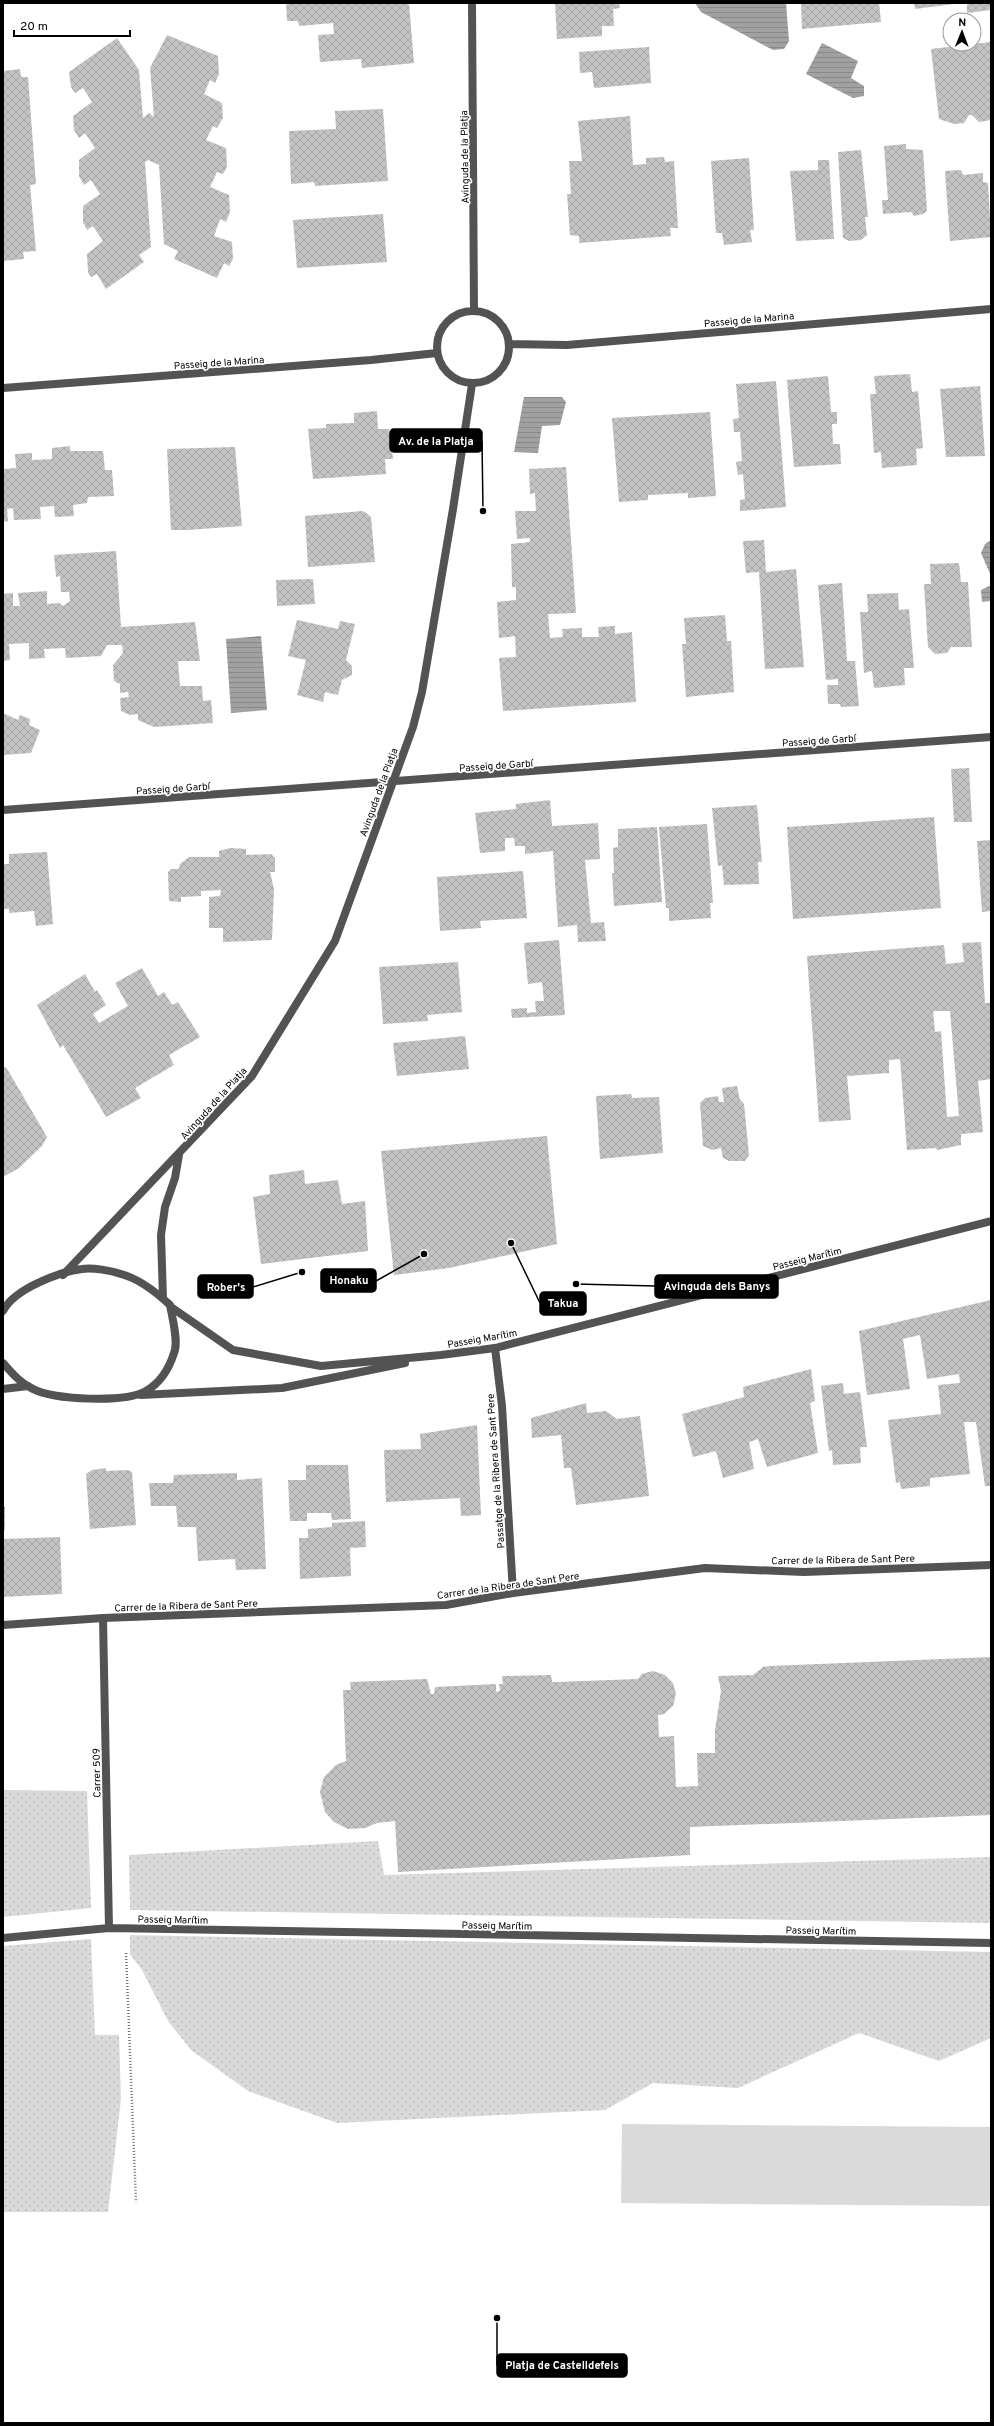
<svg xmlns="http://www.w3.org/2000/svg" width="994" height="2426" viewBox="0 0 994 2426" font-family="Overpass,sans-serif">
<style>
.grass{fill:url(#grass-dots)}
.park{fill:#dadada}
.water{fill:url(#water-rules)}
.building{fill:url(#building-cross-hatch);fill-rule:evenodd}
.lines{fill:none;stroke-linecap:round;stroke-linejoin:round}
.path{stroke:#757575;stroke-width:2.5;stroke-dasharray:1 2;stroke-linecap:butt}
.pedestrian{stroke:#535353;stroke-width:8}
.minor{stroke:#535353;stroke-width:8}
.tertiary{stroke:#535353;stroke-width:8}
.labels{text-anchor:middle;stroke-width:3.5;stroke-linejoin:round;paint-order:stroke}
.street-label{font-size:10px;fill:#000;stroke:#fff}
.leader{fill:none;stroke:#000;stroke-width:1.5}
.callout-dot{fill:#000;stroke:#fff;stroke-width:1.5}
.callout{fill:#000;stroke:#000;stroke-width:1.5}
.callout-label{font-size:11px;text-anchor:middle;font-weight:bold;fill:#fff}
</style>
<defs>
<pattern id="grass-dots" width="8" height="8" patternUnits="userSpaceOnUse"><rect width="8" height="8" fill="#dadada"/><path d="M2 2h.1M6 6h.1" fill="none" stroke="#b9b9b9" stroke-width="1.8" stroke-linecap="round"/></pattern>
<pattern id="water-rules" width="6" height="5" patternUnits="userSpaceOnUse"><rect width="6" height="5" fill="#a1a1a1"/><path d="M0 2.5h6" fill="none" stroke="#898989"/></pattern>
<pattern id="building-cross-hatch" width="8" height="8" patternUnits="userSpaceOnUse"><rect width="8" height="8" fill="#c3c3c3"/><path d="M0 0l8 8M0 8l8-8" fill="none" stroke="#a6a6a6"/></pattern>
</defs>
<rect width="100%" height="100%" fill="#fff"/>
<path class="grass" d="M3 1790 87 1791 91 1908 3 1917Z
M378 1841 384 1875 991 1857V1923L130 1910 129 1855Z
M130 1935 991 1952V2038L939 2061 859 2033 738 2088 653 2083 605 2110 337 2123 248 2091 191 2050 168 2021 142 1970 130 1954Z
M91 1939 95 2035H119L121 2099 108 2212H3V1946Z"/>
<path class="park" d="M622 2124 991 2127V2206L621 2203Z"/>
<path class="water" d="M695 3H786L789 41 784 49 773 50 701 12Z
M822 43 858 61 851 78 864 86V96L853 98 806 74Z
M524 397H562L566 402 560 425 542 426 538 453 514 452Z
M991 540V576L981 553 985 544Z
M991 585V601L982 602 981 590Z
M261 636 267 710 231 713 226 639Z"/>
<path class="building" d="M286 3H409L414 63 362 68 361 59 320 62 318 35 334 34 333 23 299 26 298 21H287Z
M555 3H619L620 8 613 9 614 26H602V36L557 39Z
M801 3H879L881 22 802 29Z
M914 3H953L954 4 915 9Z
M967 3H991V10L967 13Z
M167 35 218 56 219 74 215 83 210 80 204 94 222 103 223 118 217 128 213 126 206 140 226 148 227 167 223 174 217 172 210 187 229 195 230 212 226 222 220 219 214 236 232 242 233 259 229 266 224 263 217 278 174 259 178 251 164 244 159 165 148 160 145 162 151 247 139 255 144 262 106 289 97 274 91 277 88 272 87 254 103 241 93 226 87 230 83 222V206L100 194 91 180 84 185 79 176V160L95 148 85 133 79 138 74 130 73 116 92 102 83 88 75 93 71 87 69 72 117 38 139 70 143 118 149 113 154 117 150 68Z
M991 42V120L979 122 972 115H969L964 123 954 124 939 119 931 49Z
M649 47 651 83 594 88 592 72 580 73 579 52Z
M20 69 21 77H28L36 184 30 185 36 251 23 252 24 259 3 261V71Z
M383 109 388 181 315 186 314 182 291 184 289 131 336 129 335 111Z
M630 116 633 165 646 164V158L664 157 665 162 674 161 678 228H670L671 236 579 243V236L570 235 567 194H571L569 161H582L578 121Z
M906 144V149L923 150 927 211 923 214 914 216 911 212 883 214 882 200H888L884 146Z
M861 150 868 217H865L867 235 861 240 849 241 843 238 838 152Z
M749 158 754 230H750L752 242 724 245 722 233H716L711 161Z
M818 160H829L834 239 796 241 790 171 818 170Z
M961 170 963 175 983 173V182L988 183 991 237 950 241 945 171Z
M383 214 387 262 297 268 293 220Z
M910 374 912 392 918 391 923 448 916 449 917 465 882 468 881 452 874 453 870 394H876L874 376Z
M828 376 831 412H837V424H832L833 444H840L841 464 794 467 787 380Z
M776 381 786 507 740 511V500L745 499 743 474 738 475 736 462 742 461 740 432H734L733 419 739 418 736 384Z
M980 386 985 456 946 457 940 389Z
M377 411 378 429H389L393 459H385L386 474 313 479 308 429 326 428V424L354 423V413Z
M710 412 716 496 688 498V493L648 495V500L619 502 612 418Z
M70 446V451H103L105 470H112L114 496 88 497 87 503 73 505 74 516 55 517 54 506 40 507 41 519 14 520 13 508 7 509 8 521 3 522V469L16 468 15 454 32 453V460L52 459V448Z
M235 447 242 526 188 530H171L167 449Z
M566 467 576 613 548 614 550 638 563 637 562 629 582 628V637H599L598 627 615 626V634L632 632 636 702 503 711 499 658 516 657 515 636 499 638 497 602 516 600V587H512L511 544 530 542V538L517 539 515 511H536L535 493 530 494 529 469Z
M362 511 365 512 371 517 375 562 308 567 305 516Z
M764 540 766 572 796 569 804 667 765 669 759 572 746 573 743 541Z
M116 551 121 627 195 622 200 661H178L180 686H202L203 701 211 700 213 723 154 727 138 720V714L130 715 121 711 120 698 129 697 128 692 120 693V684L114 681 113 665 123 653 122 645H107L101 656 66 658 65 648 44 649 45 658 29 659V643L9 644 10 660 3 661V594L13 593V606H20L18 593 47 591V604L59 603 63 606 70 601 69 592H61L60 576 56 577 54 555Z
M959 563 961 582H968L972 647H951L947 653 935 654 928 647 924 584H931L930 564Z
M313 579 315 604 277 606 276 580Z
M842 583 847 661H855L859 706 841 707 840 704H828L827 685H838V679L826 680 818 585Z
M898 593 899 610 909 609 914 668H904L905 685 874 688 872 671 864 673 860 612H868L867 594Z
M725 615 727 641H731L734 692 686 697 682 644H686L684 618Z
M297 620 338 629 340 621 355 624 346 660 352 666V675L342 680 338 695 325 692 323 702 297 695 306 660 288 656Z
M3 713 18 720 20 715 30 719 29 725 40 730 31 753 3 755Z
M969 768 972 822H954L951 769Z
M550 800 552 826 598 823 600 859 585 860 591 923 604 922 606 941 578 942 577 925 558 927 553 851 525 854V846H515L514 838H505V851L480 853 475 813 516 809V804Z
M757 805 762 862H758L759 884 724 885 722 865 718 866 712 808Z
M934 817 941 908 793 919 787 827Z
M707 824 713 903H710L711 918 669 921V908H666L659 827Z
M657 827 662 902 614 906 612 873H614L613 848 618 847V829Z
M991 840V911L982 912 977 841Z
M230 848 246 849V855L271 854 275 858V872H270L274 889 272 940 223 942V928H209V897L220 896 221 890 201 891V896L181 897V902L169 901 168 872 171 869H179L180 864 189 857H219V851Z
M47 852 53 924 36 926 34 911 9 913V909H3V864H9V854Z
M523 871 527 918 480 921 481 928 440 931 437 877Z
M559 940 565 1015 512 1018 511 1009 527 1008V1013L536 1012 535 1001H544L542 982 528 984 524 943Z
M981 942 985 1003H991V1079L978 1081 983 1132 961 1134V1145L937 1150 936 1148 907 1150 900 1059 889 1060V1073L847 1076 851 1120 819 1122 807 956 944 945 946 964 964 962 962 943ZM933 1011H950L959 1116 947 1117 941 1031 935 1032Z
M458 962 462 1012 427 1015 428 1021 383 1024 379 967Z
M142 968 158 996 164 992 172 1005 178 1002 200 1037 169 1055 174 1065 135 1088 141 1098 106 1117 63 1045 60 1048 37 1005 85 974 95 992 97 990 106 1005 93 1014 99 1023 128 1006 115 983Z
M465 1036 469 1069 397 1076 393 1043Z
M6 1067 47 1137 42 1146 19 1168 3 1177V1068Z
M737 1086 740 1100 744 1104 749 1155 745 1161H729L723 1158 721 1148 712 1150 703 1146 700 1103 705 1098 718 1096 719 1102H724L722 1088Z
M631 1094 632 1098 659 1097 663 1153 600 1159 596 1096Z
M547 1136 557 1244 449 1268 394 1275 381 1151Z
M304 1170 305 1184 338 1180 342 1204 365 1201 368 1251 261 1264 253 1197 270 1194 269 1175Z
M991 1300V1486H985L976 1422H964L970 1474 930 1478V1486L901 1489 900 1482 896 1483 888 1420 941 1414 938 1385 960 1383 959 1374 927 1379 920 1335 903 1339 910 1389 867 1395 859 1331Z
M811 1369 815 1401 810 1403 818 1453 767 1467 758 1439 749 1442 754 1469 723 1478 716 1451 693 1457 682 1414 744 1397 743 1387Z
M843 1383 844 1394 860 1392 867 1447H860L861 1463 833 1465 832 1450 829 1451 821 1386Z
M586 1403 587 1413 606 1411 617 1419 640 1416 649 1496 576 1505 571 1468H564L561 1435 532 1438 531 1418Z
M477 1425 481 1515 461 1516 460 1498 386 1502 384 1450 421 1449 420 1434Z
M306 1465H348L351 1519 332 1520 331 1513H307V1521H290L288 1480H306Z
M106 1468V1471L128 1470 132 1472 136 1525 90 1529 86 1474 92 1470Z
M237 1473V1480L262 1478 266 1569 236 1570 235 1559 198 1561 196 1527H178L176 1506H151L149 1483H173L174 1475Z
M3 1507H5V1530H3Z
M365 1521 366 1547 350 1548 351 1576 300 1579 299 1538H308V1529L332 1527V1523Z
M60 1537 62 1594 3 1597V1539Z
M991 1657V1815L690 1827V1855L398 1872 395 1821 377 1823 365 1828 348 1829 334 1822 325 1812 320 1792 324 1777 336 1765 346 1761 343 1690H351L350 1682 427 1679 431 1694H434L435 1687 496 1684V1692L500 1691 499 1684H503L502 1676 551 1675 552 1682H556L638 1679 642 1674 653 1671 665 1675 673 1683 676 1694 673 1706 664 1714 658 1715 659 1737 674 1736 676 1787 698 1786 697 1753H715V1730L721 1691 718 1676 753 1675 763 1667 770 1666Z"/>
<g class="lines">
<path class="path" d="M126 1953 136 2202"/>
<path class="pedestrian" d="M103 1618 109 1928
M3 1938 109 1928 991 1943"/>
<path class="minor" d="M472 3 474 311
M437 347a36 36 0 1 1 72 0a36 36 0 1 1-72 0Z
M509 344 567 345 991 309
M3 388 371 360 437 353
M3 810 991 737
M63 1275 252 1076 335 941 413 727 422 692 453 509 472 384
M163 1298 161 1235 165 1207 175 1178 179 1155
M495 1348 502 1406 513 1593
M3 1625 103 1618 446 1605 513 1593 705 1568 804 1572 991 1565"/>
<path class="tertiary" d="M171 1307 233 1350 321 1366 441 1355 495 1348 991 1221
M3 1311C14 1289 59 1272 82 1269 92 1267 112 1271 121 1274 140 1279 156 1292 170 1305 172 1317 179 1342 174 1353 169 1369 160 1383 146 1391 125 1403 54 1400 33 1389 20 1383 12 1373 3 1363
M3 1389 28 1386
M141 1395 282 1388 405 1363"/>
</g>
<g class="labels">
<g class="street-label">
<text transform="translate(464 157) rotate(-91)" y="4">Avinguda de la Platja</text>
<text transform="translate(749 319) rotate(-5)" y="4">Passeig de la Marina</text>
<text transform="translate(219 362) rotate(-4)" y="4">Passeig de la Marina</text>
<text transform="translate(819 740) rotate(-4)" y="4">Passeig de Garbí</text>
<text transform="translate(496 765) rotate(-4)" y="4">Passeig de Garbí</text>
<text transform="translate(173 788) rotate(-4)" y="4">Passeig de Garbí</text>
<text transform="translate(378 792) rotate(-70)" y="4">Avinguda de la Platja</text>
<text transform="translate(213 1103) rotate(-48)" y="4">Avinguda de la Platja</text>
<text transform="translate(807 1258) rotate(-14)" y="4">Passeig Marítim</text>
<text transform="translate(482 1338) rotate(-10)" y="4">Passeig Marítim</text>
<text transform="translate(495 1471) rotate(-94)" y="4">Passatge de la Ribera de Sant Pere</text>
<text transform="translate(843 1559) rotate(-1)" y="4">Carrer de la Ribera de Sant Pere</text>
<text transform="translate(508 1585) rotate(-8)" y="4">Carrer de la Ribera de Sant Pere</text>
<text transform="translate(186 1605) rotate(-2)" y="4">Carrer de la Ribera de Sant Pere</text>
<text transform="translate(96 1773) rotate(-91)" y="4">Carrer 509</text>
<text transform="translate(173 1919) rotate(1)" y="4">Passeig Marítim</text>
<text transform="translate(497 1925) rotate(1)" y="4">Passeig Marítim</text>
<text transform="translate(821 1930) rotate(1)" y="4">Passeig Marítim</text>
</g>
</g>
<path class="leader" d="M483 511L482 441M424 1254L376 1281M576 1284L655 1286M302 1272L253 1287M511 1243L540 1303M497 2318L497 2366"/>
<g class="callout-dot">
<circle cx="483" cy="511" r="4"/>
<circle cx="424" cy="1254" r="4"/>
<circle cx="576" cy="1284" r="4"/>
<circle cx="302" cy="1272" r="4"/>
<circle cx="511" cy="1243" r="4"/>
<circle cx="497" cy="2318" r="4"/>
</g>
<g class="callout">
<rect x="390" y="429" width="92" height="23" rx="4"/>
<rect x="321" y="1269" width="55" height="23" rx="4"/>
<rect x="655" y="1275" width="123" height="23" rx="4"/>
<rect x="198" y="1275" width="55" height="23" rx="4"/>
<rect x="540" y="1292" width="46" height="23" rx="4"/>
<rect x="497" y="2354" width="130" height="23" rx="4"/>
</g>
<g class="callout-label">
<text x="436" y="445">Av. de la Platja</text>
<text x="349" y="1284">Honaku</text>
<text x="717" y="1290">Avinguda dels Banys</text>
<text x="226" y="1291">Rober's</text>
<text x="563" y="1307">Takua</text>
<text x="562" y="2369">Platja de Castelldefels</text>
</g>
<rect width="994" height="2426" fill="none" stroke="#000000" stroke-width="8"/>
<g transform="translate(962 32) rotate(1)"><circle r="19" fill="#ffffff" stroke="#999999"/>
<path d="M0-3L7 15L0 10L-7 15Z" fill="#000000"/>
<text y="-6" font-size="11" font-weight="bold" text-anchor="middle" fill="#000000">N</text>
</g>
<path d="M14 30v6h116v-6" fill="none" stroke="#000000" stroke-width="2"/>
<text x="20" y="30" font-size="12" fill="#000000" stroke="#ffffff" stroke-width="3" paint-order="stroke">20 m</text>
</svg>
